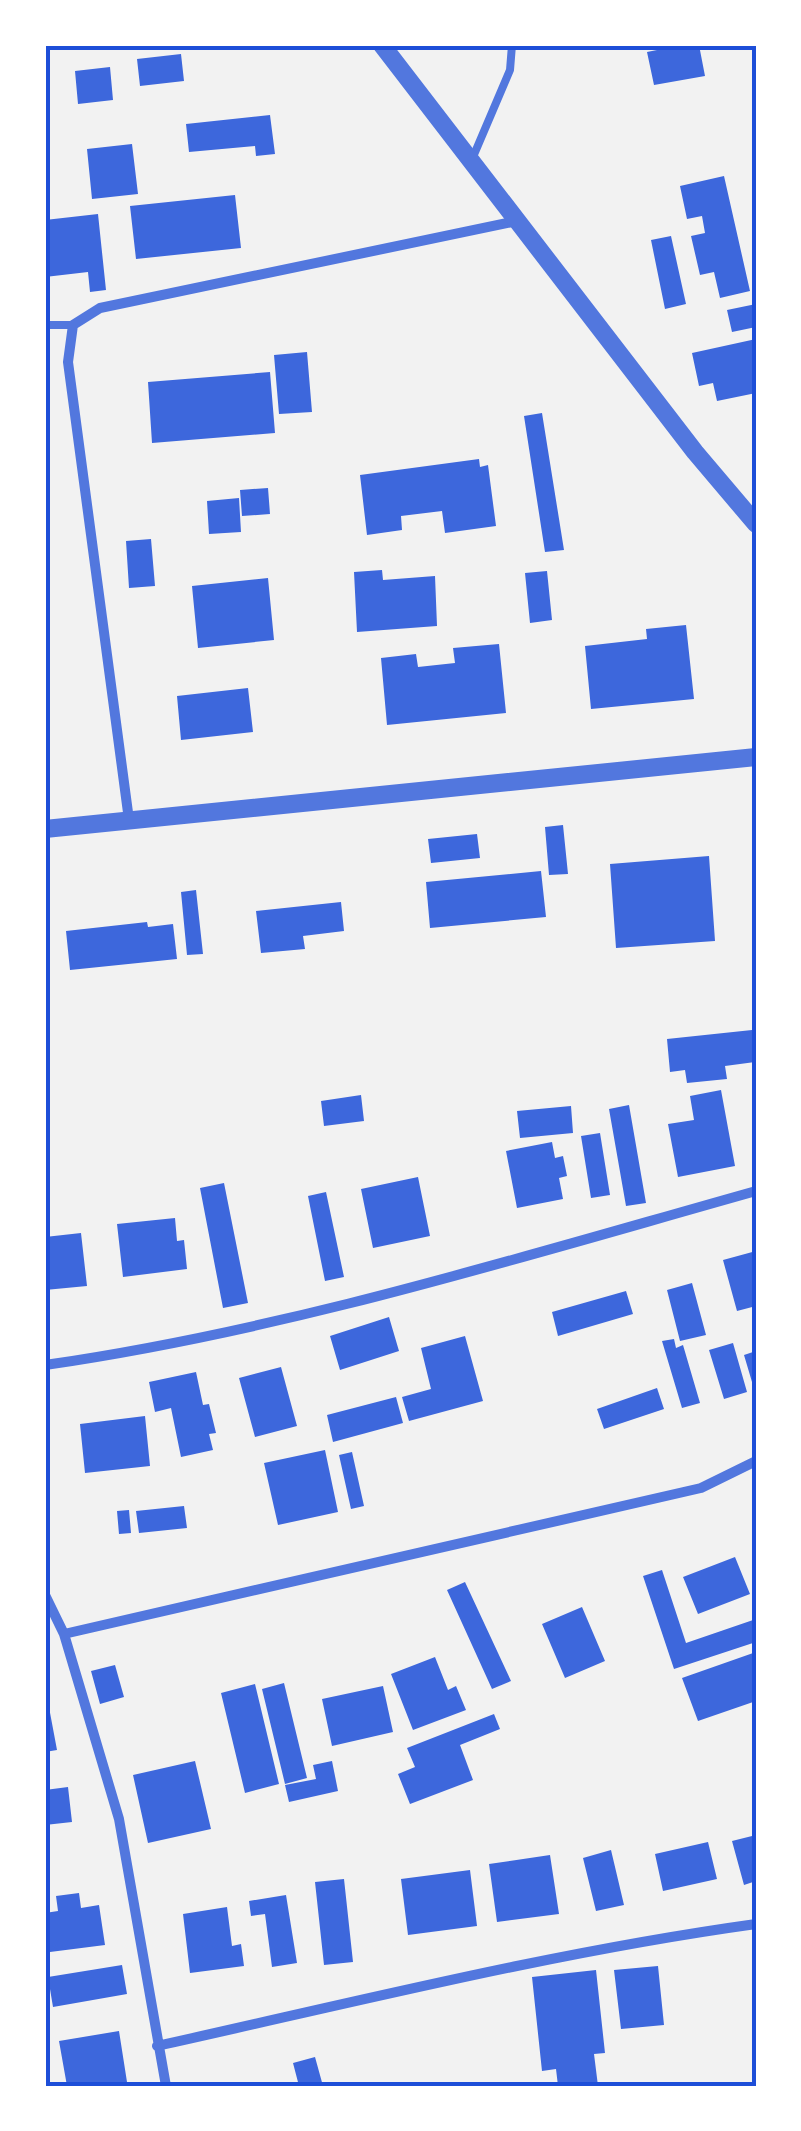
<svg xmlns="http://www.w3.org/2000/svg" width="801" height="2131" viewBox="0 0 801 2131" font-family="'Noto Sans',sans-serif">
<style>
.building{fill:#3d67dc}
.lines{fill:none;stroke-linecap:round;stroke-linejoin:round}
.service{stroke:#5277de;stroke-width:8}
.minor{stroke:#5277de;stroke-width:10}
.tertiary{stroke:#5277de;stroke-width:18}
.neatline{fill:none;stroke:#1d4ed8;stroke-width:4}
</style>
<rect width="100%" height="100%" fill="#f2f2f2"/>
<path class="building" d="M666 45H699L705 76 654 85 647 52 667 48Z
M181 54 184 81 140 86 137 59Z
M110 67 113 100 78 104 75 71Z
M270 115 275 154 256 156 255 146 189 152 186 124Z
M132 144 138 194 92 199 87 149Z
M724 176 750 291 720 298 714 272 700 275 691 236 705 233 702 216 687 219 680 186Z
M235 195 241 248 136 259 130 206Z
M98 214 106 290 90 292 88 272 45 277V220Z
M671 236 686 304 665 309 651 240Z
M756 304V327L732 332 727 310Z
M756 339V393L717 401 713 383 699 386 692 353Z
M307 352 312 412 279 414 274 355Z
M270 372 275 433 152 443 148 382Z
M542 413 564 550 545 552 524 416Z
M479 459 480 467 488 465 496 526 445 533 442 511 401 516 402 530 367 535 360 475Z
M268 488 270 514 242 516 240 490Z
M239 498 241 532 209 534 207 501Z
M151 539 155 586 129 588 126 541Z
M382 570 383 580 435 576 437 626 357 632 354 572Z
M547 571 552 620 530 623 525 573Z
M268 578 274 640 198 648 192 586Z
M686 625 694 699 591 709 585 646 647 639 646 629Z
M499 644 506 713 387 725 381 658 416 654 418 667 455 663 453 648Z
M248 688 253 732 181 740 177 696Z
M563 825 568 874 549 875 545 827Z
M477 834 480 858 431 863 428 839Z
M709 856 715 941 616 948 610 864Z
M541 871 546 917 430 928 426 882Z
M196 890 203 954 187 955 181 892Z
M341 902 344 931 303 936 305 949 261 953 256 911Z
M147 922 148 927 173 924 177 959 70 970 66 931Z
M752 1030 755 1062 725 1066 727 1079 687 1083 685 1070 670 1072 667 1039Z
M721 1090 735 1166 678 1177 668 1124 694 1120 690 1096Z
M361 1095 364 1121 324 1126 321 1101Z
M629 1105 646 1203 626 1206 609 1109Z
M571 1106 573 1133 520 1138 517 1111Z
M600 1133 610 1195 591 1198 581 1136Z
M552 1142 555 1158 563 1156 567 1176 559 1178 563 1199 517 1208 506 1151Z
M418 1177 430 1236 373 1248 361 1189Z
M224 1183 248 1303 223 1308 200 1188Z
M326 1192 344 1277 325 1281 308 1196Z
M175 1218 177 1241 184 1240 187 1269 123 1277 117 1224Z
M81 1233 87 1286 45 1290V1237Z
M756 1251V1306L737 1311 723 1260Z
M692 1283 706 1335 680 1341 667 1290Z
M626 1291 633 1314 558 1336 552 1312Z
M389 1317 399 1351 340 1370 330 1336Z
M465 1336 483 1401 409 1421 402 1397 431 1389 421 1348Z
M674 1339 676 1348 683 1345 700 1403 682 1408 662 1341Z
M733 1343 747 1392 724 1399 709 1350Z
M756 1351V1380L752 1382 744 1355Z
M281 1367 297 1426 255 1437 239 1378Z
M196 1372 203 1405 209 1404 216 1433 209 1434 213 1450 181 1457 171 1408 155 1412 149 1382Z
M657 1388 664 1409 604 1429 597 1409Z
M396 1397 403 1423 333 1442 327 1415Z
M145 1416 150 1466 85 1473 80 1424Z
M325 1450 338 1512 278 1525 264 1463Z
M352 1452 364 1506 351 1509 339 1455Z
M184 1506 187 1528 139 1533 136 1511Z
M129 1510 131 1533 119 1534 117 1511Z
M735 1557 750 1594 698 1614 683 1577Z
M662 1570 686 1643 756 1619V1642L674 1669 643 1576Z
M465 1582 511 1681 492 1689 447 1590Z
M582 1607 605 1661 565 1678 542 1624Z
M756 1652V1701L698 1721 682 1678Z
M435 1657 448 1690 456 1686 466 1710 413 1730 391 1674Z
M115 1665 124 1697 100 1704 91 1671Z
M284 1683 307 1778 285 1784 262 1689Z
M255 1684 279 1784 245 1793 221 1693Z
M383 1686 393 1732 332 1746 322 1699Z
M45 1702H48L57 1750 45 1752Z
M494 1714 500 1729 460 1745 473 1780 410 1804 398 1774 415 1767 407 1748Z
M195 1761 211 1829 148 1843 133 1775Z
M332 1761 338 1791 289 1802 285 1785 316 1779 313 1765Z
M68 1787 72 1822 45 1825V1790Z
M756 1835V1881L744 1885 732 1841Z
M708 1842 717 1879 663 1891 655 1854Z
M611 1850 624 1905 596 1911 583 1858Z
M550 1855 559 1914 497 1922 489 1864Z
M470 1870 477 1926 408 1935 401 1879Z
M344 1879 353 1962 324 1965 315 1882Z
M79 1893 81 1908 99 1905 105 1945 50 1952 45 1913 58 1911 56 1896Z
M286 1895 297 1963 272 1967 265 1914 251 1916 249 1901Z
M227 1907 232 1946 241 1944 244 1966 190 1973 183 1914Z
M122 1965 127 1994 53 2007 48 1977Z
M658 1966 664 2025 621 2029 614 1970Z
M596 1970 605 2053 594 2054 598 2086H558L556 2069 542 2071 532 1977Z
M119 2031 127 2082 103 2086H67L59 2041Z
M315 2057 323 2086H299L293 2063Z"/>
<g class="lines">
<path class="service" d="M473 157 510 70 512 45
M45 325H73"/>
<path class="minor" d="M129 820 68 362 73 325 100 308 517 221
M45 1365C287 1330 521 1257 756 1191
M45 1595 64 1634 119 1819 166 2086
M64 1634 701 1488 756 1461
M157 2046C356 2002 554 1952 756 1924"/>
<path class="tertiary" d="M382 45 695 452 756 524
M45 829 756 757"/>
</g>
<rect width="801" height="2131" fill="none" stroke="#ffffff" stroke-width="95"/>
<rect x="48" y="48" width="706" height="2036" class="neatline"/>
</svg>
